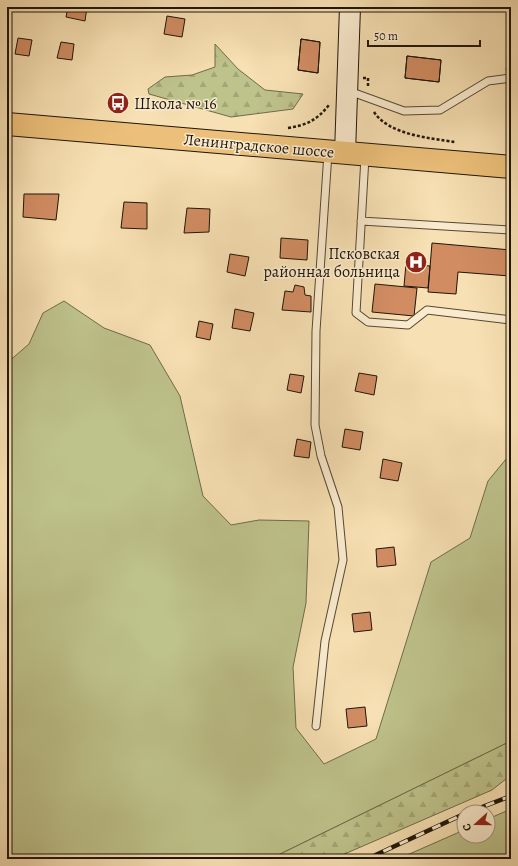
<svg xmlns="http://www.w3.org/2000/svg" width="518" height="866" viewBox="0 0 518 866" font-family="Alegreya,serif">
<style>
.green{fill:#bec28b;stroke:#6e6c4a}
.forest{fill:url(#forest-firs);stroke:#6e6c4a}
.building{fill:#d18c62;stroke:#1e150a}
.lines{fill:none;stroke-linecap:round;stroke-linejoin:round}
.lane-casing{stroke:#544834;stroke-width:9}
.secondary-casing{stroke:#1e150a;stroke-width:22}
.highway-casing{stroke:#1e150a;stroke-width:24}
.path{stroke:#1e150a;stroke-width:2.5;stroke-dasharray:3 2;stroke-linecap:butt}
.lane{stroke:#faebce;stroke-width:7}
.secondary{stroke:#faebce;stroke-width:20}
.highway{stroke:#ecc07a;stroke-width:22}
.rail-casing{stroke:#1e150a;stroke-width:4.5}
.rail{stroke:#faebce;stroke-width:3;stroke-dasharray:9;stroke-linecap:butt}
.labels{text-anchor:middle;stroke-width:3;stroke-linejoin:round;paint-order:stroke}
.poi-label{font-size:16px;fill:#1e150a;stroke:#faebce;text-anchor:start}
.street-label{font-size:16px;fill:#1e150a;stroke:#faebce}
</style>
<defs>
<pattern id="forest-firs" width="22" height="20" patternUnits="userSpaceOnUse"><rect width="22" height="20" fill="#bec28b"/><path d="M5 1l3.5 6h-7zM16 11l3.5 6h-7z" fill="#a3a677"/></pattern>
</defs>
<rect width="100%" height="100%" fill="#f7e0b3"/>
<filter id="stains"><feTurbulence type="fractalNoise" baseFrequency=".005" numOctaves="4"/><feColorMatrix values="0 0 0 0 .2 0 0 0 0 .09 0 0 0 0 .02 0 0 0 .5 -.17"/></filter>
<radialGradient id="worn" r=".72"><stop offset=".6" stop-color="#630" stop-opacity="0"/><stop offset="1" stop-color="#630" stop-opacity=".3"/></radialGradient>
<path class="green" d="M64 301 104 328 150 345 180 396 203 496 231 525 259 520 309 521 306 603 293 667 296 728 324 764 376 739 431 562 470 538 488 481 511 453V741L270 859H7V363L29 344 43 313Z
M511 809V859H398L464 830V836H488V819Z"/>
<path class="forest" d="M215 44 238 69 265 90 303 94 293 109 231 117 149 94 148 89 165 77 192 75 215 67Z
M511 741V775L492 790 333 859H270Z"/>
<path class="building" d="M68 7H87L85 21 66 17Z
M167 16 185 19 182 37 164 34Z
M18 38 32 40 29 56 15 54Z
M301 39 320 42 318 73 298 70Z
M301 39 320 42 318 73 298 70Z
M61 42 74 44 72 60 57 58Z
M511 51V71L506 70Z
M407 56 441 60 439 82 405 78Z
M407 56 441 60 439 82 405 78Z
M24 194H59L56 220 23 217Z
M124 202 147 203V229L121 228Z
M187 208 210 209 209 232 184 233Z
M281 238 308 240 307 260 280 258Z
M432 243 511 250V298H509L510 276 458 272 456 294 428 292Z
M230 254 249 257 245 276 227 272Z
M406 264 430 266 428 288 404 286Z
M375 284 417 288 414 316 372 312Z
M295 285 304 287 305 295 311 296V312L282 310 285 291 293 292Z
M235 309 254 313 250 331 232 328Z
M199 321 213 324 210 340 196 337Z
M359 373 377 376 374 395 355 391Z
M290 374 304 376 301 393 287 390Z
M345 429 363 432 360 450 342 447Z
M297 439 311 442 309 458 294 456Z
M383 459 402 463 398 481 380 478Z
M394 547 396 565 377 567 376 549Z
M370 612 372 630 354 632 352 614Z
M365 707 367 726 348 728 346 709Z"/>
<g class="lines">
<g class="lane-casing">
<path id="lane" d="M349 91 404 111 440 110 488 81 511 78
M365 157 356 313 368 322 408 325 427 310 511 320
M361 221 511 230
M316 726 325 641 343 560 338 507 321 456 315 425 316 331 328 153"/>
</g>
<g class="secondary-casing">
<path id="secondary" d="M345 153 350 7"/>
</g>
<g class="highway-casing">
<path id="highway" d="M7 124 511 167"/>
</g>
<path class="path" d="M363 78H368V87
M374 112C389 135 430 138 455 142
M288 128C307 125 317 120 329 105"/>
<use href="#lane" class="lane"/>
<use href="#secondary" class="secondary"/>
<use href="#highway" class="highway"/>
<g class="rail-casing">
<path id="rail" d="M469 812 511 796
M367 859 464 814"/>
</g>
<use href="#rail" class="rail"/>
</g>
<defs>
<g id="bus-disc" transform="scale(1.15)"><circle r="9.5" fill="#8f2418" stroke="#faebce"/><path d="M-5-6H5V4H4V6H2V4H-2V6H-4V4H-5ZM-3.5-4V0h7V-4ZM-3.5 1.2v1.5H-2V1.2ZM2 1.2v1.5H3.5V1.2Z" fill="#fff"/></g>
<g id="hospital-disc" transform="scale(1.15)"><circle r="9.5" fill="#8f2418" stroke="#faebce"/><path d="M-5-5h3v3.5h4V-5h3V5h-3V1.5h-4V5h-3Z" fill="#fff"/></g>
</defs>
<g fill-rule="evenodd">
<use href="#bus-disc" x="118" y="103"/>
<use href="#hospital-disc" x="416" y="262"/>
</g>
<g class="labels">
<g class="poi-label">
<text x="134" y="109">Школа № 16</text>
<text x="400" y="259" text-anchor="end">Псковская<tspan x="400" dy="18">районная больница</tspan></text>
</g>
<g class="street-label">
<text transform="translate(259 145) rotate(5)" y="6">Ленинградское шоссе</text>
</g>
</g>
<rect width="518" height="866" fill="none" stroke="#f7e0b3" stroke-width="24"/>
<rect x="8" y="8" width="502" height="850" fill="none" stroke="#1e150a" stroke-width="2"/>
<rect x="12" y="12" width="494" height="842" fill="none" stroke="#1e150a"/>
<g transform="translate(476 824) rotate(249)"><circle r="19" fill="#faebce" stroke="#a29580"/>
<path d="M0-3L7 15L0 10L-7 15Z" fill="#8f2418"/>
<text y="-6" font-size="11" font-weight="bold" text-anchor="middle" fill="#1e150a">С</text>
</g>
<path d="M368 40v6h112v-6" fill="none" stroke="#1e150a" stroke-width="2"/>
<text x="374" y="40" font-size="12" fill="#1e150a" stroke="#faebce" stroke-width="3" paint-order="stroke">50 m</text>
<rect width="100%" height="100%" filter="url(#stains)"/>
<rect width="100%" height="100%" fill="url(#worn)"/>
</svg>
